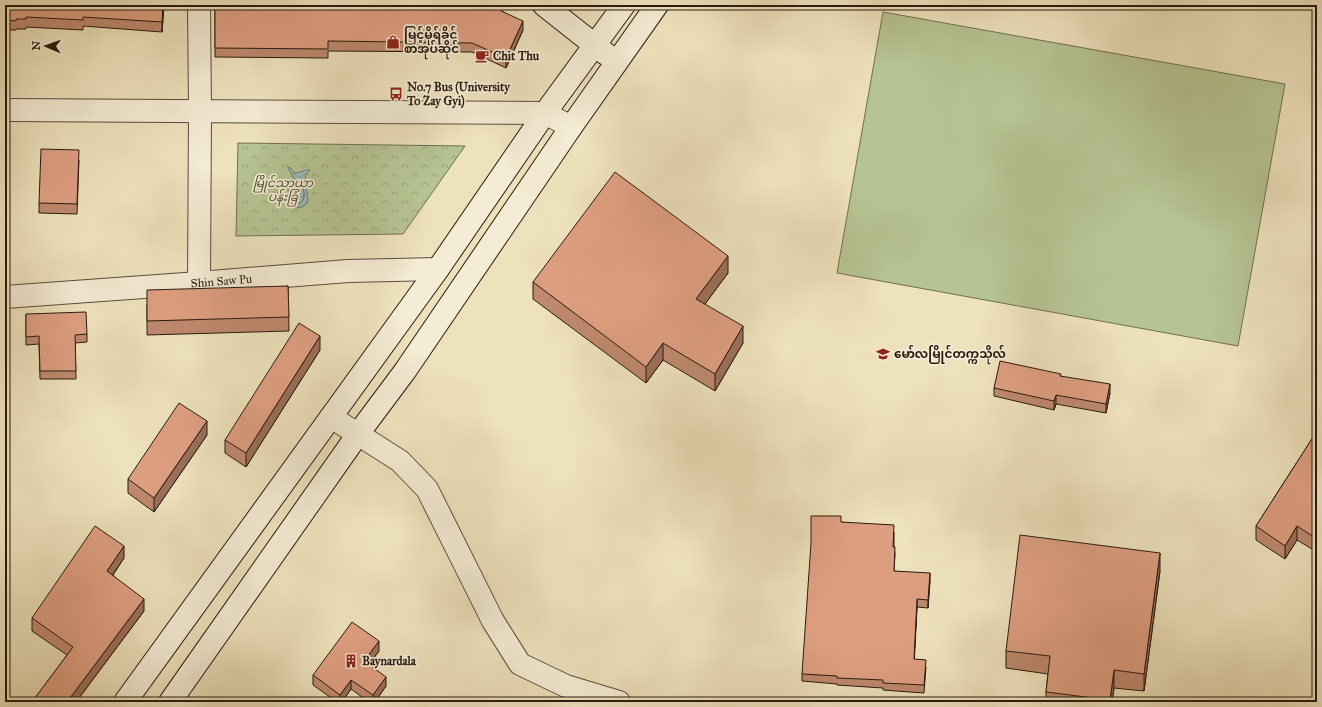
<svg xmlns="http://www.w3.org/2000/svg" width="1322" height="707" viewBox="0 0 1322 707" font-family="'IM FELL Great Primer','Noto Sans Myanmar',serif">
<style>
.forest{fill:url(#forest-crowns);stroke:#6f6f52}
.pitch{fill:#b6c493;stroke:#6f6f52}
.water{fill:url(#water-waves);stroke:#6e7b76}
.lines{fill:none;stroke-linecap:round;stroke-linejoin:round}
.shore{stroke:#626b65;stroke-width:1}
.street-casing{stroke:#5a4c3c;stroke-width:24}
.secondary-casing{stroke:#281a11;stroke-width:24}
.street{stroke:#f4ecd4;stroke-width:22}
.secondary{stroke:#f4ecd4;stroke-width:22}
.wall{fill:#bf896f;stroke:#281a11}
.shaded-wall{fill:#9b6f5a;stroke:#281a11}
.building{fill:#de9f81;stroke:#281a11}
.labels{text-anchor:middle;stroke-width:3.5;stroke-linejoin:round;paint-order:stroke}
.poi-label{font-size:12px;font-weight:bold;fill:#281a11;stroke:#f4ecd4;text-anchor:start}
.park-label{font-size:12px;font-style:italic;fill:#534d38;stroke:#f4ecd4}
.street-label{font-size:12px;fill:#281a11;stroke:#f4ecd4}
</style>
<defs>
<pattern id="forest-crowns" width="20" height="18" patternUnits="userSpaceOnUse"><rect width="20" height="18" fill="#b6c493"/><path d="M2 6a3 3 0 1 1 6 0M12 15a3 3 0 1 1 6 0" fill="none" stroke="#9ca87e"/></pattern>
<pattern id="water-waves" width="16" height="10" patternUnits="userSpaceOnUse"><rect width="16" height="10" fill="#9cbcb9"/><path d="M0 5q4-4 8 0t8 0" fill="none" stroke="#86a19e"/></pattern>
</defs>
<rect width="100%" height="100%" fill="#eee2bd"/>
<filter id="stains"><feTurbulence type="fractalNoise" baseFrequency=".005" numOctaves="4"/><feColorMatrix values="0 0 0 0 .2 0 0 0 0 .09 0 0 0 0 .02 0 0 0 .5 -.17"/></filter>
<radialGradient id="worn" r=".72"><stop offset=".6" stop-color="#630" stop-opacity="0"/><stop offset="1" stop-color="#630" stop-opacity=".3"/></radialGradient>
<path class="forest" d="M238 143 465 146 403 234 236 236Z"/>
<path class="pitch" d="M883 12 1285 84 1238 346 837 273Z"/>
<path class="water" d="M289 167 295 173C300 173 305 169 310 170 308 172 305 175 305 179 303 188 317 207 296 208L292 205 288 190 292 185 294 178 288 168Z"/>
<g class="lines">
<path class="shore" d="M299 181 301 182C304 190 307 199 299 204L296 202 292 192Z"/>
<g class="street-casing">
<g id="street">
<path d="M199 5 200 111 199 283"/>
<path d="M5 110 545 113 571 127"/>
<path id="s1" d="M5 297 199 283 348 271 438 269"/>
<path d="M331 417 400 461 427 489 493 621 520 664 566 686 619 702"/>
</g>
</g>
<g class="secondary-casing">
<path id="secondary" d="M544 5 606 54
M125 702 438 269 545 113 624 5
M170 702 358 434 405 371 571 127 657 5"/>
</g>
<use href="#street" class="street"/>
<use href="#secondary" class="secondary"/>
</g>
<path class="wall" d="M5 5H164L162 32 83 26V30L26 27V29H16V30H5Z
M215 5 435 6 434 5H496L523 30 506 68 472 52 328 51V58L215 57Z
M79 160 77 214 39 213V203Z
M728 273 705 304 743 343 715 391 663 360 646 383 533 299V282Z
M288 286 289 331 147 335V304Z
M26 314 87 334V342L75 343 76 379H40L39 344 26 345Z
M320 350 246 467 225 453V440Z
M1061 376 1110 393 1106 413 1056 404 1054 410 994 396V388Z
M1317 431V552L1297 540 1285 559 1256 540V526Z
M207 435 154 512 128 493V479Z
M841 522 894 532V547L895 554 894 571 930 580 928 608 917 607 914 659 926 667 924 693 883 690V688L837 685V684L802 681V674Z
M124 558 113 575 144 611 76 702H32L67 655 32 631V618Z
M1160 571 1144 691 1114 688 1112 702H1046V692L1048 674 1006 668V651Z
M379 651 369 664 386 686 375 702H369L351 689 342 702H337L313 685V675Z
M1317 652V664H1316V654Z"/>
<path class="shaded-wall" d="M163 5H164L162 32V22Z
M523 21V30L506 68V58Z
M728 256V273L696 316V299Z
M743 326V343L715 391V374Z
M320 336V350L246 467V453Z
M663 343V360L646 383V367Z
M1110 384V393L1106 413V404Z
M1056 395V404L1054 410V401Z
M207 421V435L154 512V498Z
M1297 526V540L1285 559V546Z
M124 546V558L107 583V571Z
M1160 553V571L1144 691V674Z
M930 573V580L928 608V600Z
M144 599V611L76 702H67Z
M917 599V607L914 667V659Z
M379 641V651L364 671V661Z
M1114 670V688L1112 702H1110Z
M386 677V686L375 702H373V695Z
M351 680V689L342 702H340V695Z"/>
<path class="building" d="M5 5H163L162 22 83 17V20L26 17V19H16V21L5 20Z
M215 5 447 6 446 5H496L501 10V11L523 21 506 58 472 43 328 41V49L215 48Z
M41 149 79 150 77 204 39 203Z
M615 172 728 256 696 299 743 326 715 374 663 343 646 367 533 282Z
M288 286 289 317 147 321V290Z
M86 312 87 334 75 335 76 371H40L39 336 26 337V314Z
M299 323 320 336 246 453 225 440Z
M1000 361 1061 374 1060 376 1110 384 1106 404 1056 395 1054 401 994 388Z
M179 403 207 421 154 498 128 479Z
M1317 431V539L1297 526 1285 546 1256 526Z
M811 516H841V522L894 525 893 547H895L894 571 930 573 928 600 917 599 914 659 926 660 924 685 883 683V680L837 678V676L802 674 811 543Z
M95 526 124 546 107 571 144 599 67 702H32L73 647 32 618Z
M1020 535 1160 553 1144 674 1114 670 1110 700 1046 692 1050 656 1006 651Z
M352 622 379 641 364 661 386 677 373 695 351 680 340 695 313 675Z"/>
<defs>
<g id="shop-bare" transform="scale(1.08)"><path d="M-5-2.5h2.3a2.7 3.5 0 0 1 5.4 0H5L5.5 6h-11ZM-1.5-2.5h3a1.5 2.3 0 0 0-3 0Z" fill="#8f2418" stroke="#f4ecd4" stroke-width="2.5" paint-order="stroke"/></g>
<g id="cafe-bare" transform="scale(1.08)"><path d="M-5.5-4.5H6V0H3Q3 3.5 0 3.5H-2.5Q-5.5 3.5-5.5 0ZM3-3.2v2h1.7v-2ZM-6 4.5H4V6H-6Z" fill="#8f2418" stroke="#f4ecd4" stroke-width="2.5" paint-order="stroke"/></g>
<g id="bus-bare" transform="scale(1.08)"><path d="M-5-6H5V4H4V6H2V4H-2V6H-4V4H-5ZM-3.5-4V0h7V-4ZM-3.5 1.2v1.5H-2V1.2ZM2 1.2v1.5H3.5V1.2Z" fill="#8f2418" stroke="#f4ecd4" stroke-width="2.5" paint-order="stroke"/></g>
<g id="university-bare" transform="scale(1.08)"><path d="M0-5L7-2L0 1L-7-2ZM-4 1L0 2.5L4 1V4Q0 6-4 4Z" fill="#8f2418" stroke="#f4ecd4" stroke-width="2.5" paint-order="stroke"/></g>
<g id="building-bare" transform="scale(1.08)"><path d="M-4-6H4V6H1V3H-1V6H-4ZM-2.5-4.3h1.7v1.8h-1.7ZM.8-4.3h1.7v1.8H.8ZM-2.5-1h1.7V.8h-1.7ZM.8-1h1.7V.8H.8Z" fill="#8f2418" stroke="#f4ecd4" stroke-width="2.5" paint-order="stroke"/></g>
</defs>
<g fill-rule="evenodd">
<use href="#shop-bare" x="393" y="42"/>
<use href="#cafe-bare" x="482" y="56"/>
<use href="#bus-bare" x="396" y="94"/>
<use href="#university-bare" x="883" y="354"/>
<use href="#building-bare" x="351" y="661"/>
</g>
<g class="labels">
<g class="poi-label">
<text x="404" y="39">မြင့်မိုရ်ခိုင်<tspan x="404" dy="14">စာအုပ်ဆိုင်</tspan></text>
<text x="493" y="60">Chit Thu</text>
<text x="407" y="91">No.7 Bus (University<tspan x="407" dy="14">To Zay Gyi)</tspan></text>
<text x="894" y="358">မော်လမြိုင်တက္ကသိုလ်</text>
<text x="362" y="665">Baynardala</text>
</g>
<g class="park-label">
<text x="283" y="187">မြိုင်သာယာ<tspan x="283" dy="14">ပန်းခြံ</tspan></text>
</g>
<g class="street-label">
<text dy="4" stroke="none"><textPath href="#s1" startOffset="217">Shin Saw Pu</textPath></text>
</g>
</g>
<rect width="1322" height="707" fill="none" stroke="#eee2bd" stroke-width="20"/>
<rect x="6" y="6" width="1310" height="695" fill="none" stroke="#281a11" stroke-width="2"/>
<rect x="10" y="10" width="1302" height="687" fill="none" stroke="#281a11"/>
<g transform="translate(46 46) rotate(272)" stroke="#f4ecd4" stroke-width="3" paint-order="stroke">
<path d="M0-3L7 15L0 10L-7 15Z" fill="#281a11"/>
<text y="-6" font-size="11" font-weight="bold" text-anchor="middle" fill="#281a11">N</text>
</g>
<rect width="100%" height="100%" filter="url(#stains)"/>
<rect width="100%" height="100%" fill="url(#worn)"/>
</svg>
